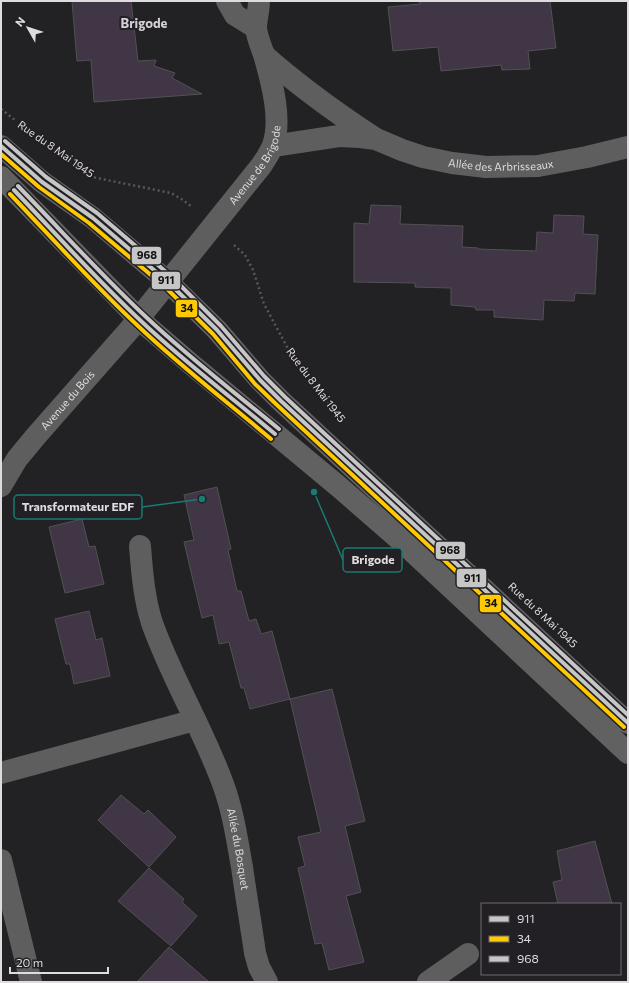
<svg xmlns="http://www.w3.org/2000/svg" width="629" height="983" viewBox="0 0 629 983" font-family="Commissioner,sans-serif">
<style>
.building{fill:#403645;stroke:#525153}
.lines{fill:none;stroke-linecap:round;stroke-linejoin:round}
.path{stroke:#595859;stroke-width:2.5;stroke-dasharray:2 3;stroke-linecap:butt}
.minor{stroke:#5f5e5e;stroke-width:22}
.secondary{stroke:#626161;stroke-width:22}
.bus-1-casing{stroke:#222024;stroke-width:7}
.bus-2-casing{stroke:#222024;stroke-width:7}
.bus-3-casing{stroke:#222024;stroke-width:7}
.bus-1{stroke:#c6c6c6;stroke-width:4}
.bus-2{stroke:#ffc904;stroke-width:4}
.bus-3{stroke:#c6c6c6;stroke-width:4}
.labels{text-anchor:middle;stroke-width:4;stroke-linejoin:round;paint-order:stroke}
.street-label{font-size:11px;fill:#dedcdf;stroke:#222024}
.quarter-label{font-size:13px;font-weight:bold;fill:#d4d0d6;stroke:#222024}
.leader{fill:none;stroke:#197b74;stroke-width:1.5}
.callout-dot{fill:#197b74;stroke:#222024;stroke-width:1.5}
.callout{fill:#222024;stroke:#197b74;stroke-width:1.5}
.callout-label{font-size:12px;text-anchor:middle;font-weight:bold;fill:#dedcdf}
.line-badge{stroke:#222024;stroke-width:1.5}
.pale-badge-label{font-size:11px;text-anchor:middle;font-weight:bold;fill:#111}
</style>
<rect width="100%" height="100%" fill="#222123"/>
<path class="building" d="M72 1H131L138 61 156 60 154 66 175 73 172 78 202 94 94 102 91 60 77 61Z
M419 1H550L556 48 528 51 530 69 502 70 501 65 441 71 438 47 393 51 388 7 420 4Z
M371 205 401 206 400 224 463 226 462 247 478 248V249L536 251 537 232 553 233 554 215 584 216 583 234 598 235 595 294 575 293 574 301 544 300 543 320 494 317V310H476L475 307 451 305V288L415 287V283L354 282V223L369 224Z
M217 487 231 549 228 550 237 591H241L249 621 256 619 261 634 272 631 290 699 250 709 244 688H241L229 642 219 644 213 615 202 618 184 542 194 540 184 495Z
M82 519 89 547 95 546 104 584 65 593 49 527Z
M89 611 96 640 102 638 110 676 74 684 70 664H66L55 619Z
M332 689 365 821 345 826 361 892 346 896 364 962 329 970 322 943 315 944 298 868 305 866 298 837 321 832 290 699Z
M121 795 144 814 148 810 176 837 149 867 98 820Z
M595 841 612 904H558L553 882 562 880 557 851Z
M149 868 184 899 182 902 197 916 171 946 118 901Z
M169 947 209 982H137Z"/>
<g class="lines">
<path class="path" d="M1 109 15 120
M33 134 92 177 171 193 183 200 192 207
M234 245 245 255 253 270 264 304 293 358 329 404"/>
<g class="minor">
<path d="M227 1 235 15 256 28"/>
<path d="M265 56C299 86 335 112 373 137"/>
<path id="s1" d="M273 146 339 136 360 137 376 139 402 150 423 157 452 163 486 167 538 166 587 157 628 147"/>
<path id="s2" d="M1 486 17 459 36 436 131 328 261 166C265 160 270 153 273 145 282 120 272 83 265 58 262 48 257 38 256 28 256 20 259 10 259 1"/>
<path id="s3" d="M140 546C142 572 144 598 152 623 172 679 203 729 223 784 233 811 237 839 242 867 246 896 251 925 255 953L259 967 267 982"/>
<path d="M1 773 195 720"/>
<path d="M1 860 31 982"/>
<path d="M428 982 468 954"/>
</g>
<path class="secondary" d="M1 146 42 182 93 218 168 282 217 330 260 380 281 401 628 723
M1 177 141 321 191 364 338 486 400 540 628 753"/>
<g class="bus-1-casing">
<path id="bus-1" d="M1 146 42 182 93 218 168 282 217 330 260 380 281 401 628 723
M14 190C56 234 96 279 141 321 183 361 230 396 275 434"/>
</g>
<g class="bus-2-casing">
<path id="bus-2" d="M1 154 39 187 89 223 164 286 213 334 255 384 277 405 624 727
M10 194C52 238 92 283 137 325 179 365 226 401 271 439"/>
</g>
<g class="bus-3-casing">
<path id="bus-3" d="M5 141 46 177 97 213 172 277 221 326 264 376 285 397 628 715
M18 186C60 229 101 275 145 316 187 356 234 392 279 429"/>
</g>
<use href="#bus-1" class="bus-1"/>
<use href="#bus-2" class="bus-2"/>
<use href="#bus-3" class="bus-3"/>
</g>
<g class="labels">
<g class="street-label">
<text transform="translate(56 149) rotate(35)" y="4">Rue du 8 Mai 1945</text>
<text dy="4" stroke="none"><textPath href="#s1" startOffset="233">Allée des Arbrisseaux</textPath></text>
<text dy="4" stroke="none"><textPath href="#s2" startOffset="411">Avenue de Brigode</textPath></text>
<text transform="translate(316 385) rotate(53)" y="4">Rue du 8 Mai 1945</text>
<text dy="4" stroke="none"><textPath href="#s2" startOffset="109">Avenue du Bois</textPath></text>
<text transform="translate(543 615) rotate(43)" y="4">Rue du 8 Mai 1945</text>
<text dy="4" stroke="none"><textPath href="#s3" startOffset="321">Allée du Bosquet</textPath></text>
</g>
<g class="quarter-label">
<text x="144" y="28">Brigode</text>
</g>
</g>
<path class="leader" d="M202 499L142 507M314 492L343 560"/>
<g class="callout-dot">
<circle cx="202" cy="499" r="4"/>
<circle cx="314" cy="492" r="4"/>
</g>
<g class="callout">
<rect x="14" y="495" width="128" height="24" rx="4"/>
<rect x="343" y="548" width="59" height="24" rx="4"/>
</g>
<g class="callout-label">
<text x="78" y="511">Transformateur EDF</text>
<text x="373" y="564">Brigode</text>
</g>
<g class="line-badge">
<rect x="131" y="246" width="31" height="19" rx="4" fill="#c6c6c6"/>
<rect x="151" y="271" width="30" height="19" rx="4" fill="#c6c6c6"/>
<rect x="175" y="299" width="23" height="19" rx="4" fill="#ffc904"/>
<rect x="435" y="541" width="31" height="19" rx="4" fill="#c6c6c6"/>
<rect x="456" y="568" width="31" height="20" rx="4" fill="#c6c6c6"/>
<rect x="479" y="594" width="23" height="19" rx="4" fill="#ffc904"/>
</g>
<g class="pale-badge-label">
<text x="147" y="259">968</text>
<text x="166" y="284">911</text>
<text x="187" y="312">34</text>
<text x="450" y="554">968</text>
<text x="472" y="582">911</text>
<text x="491" y="607">34</text>
</g>
<rect width="629" height="983" fill="none" stroke="#dedcdf" stroke-width="4"/>
<rect x="481" y="903" width="140" height="72" fill="#222024" stroke="#6d6b6f"/>
<rect x="489" y="916" width="20" height="6" fill="#c6c6c6" stroke="#6d6b6f"/>
<text x="517" y="923" font-size="12" fill="#dedcdf">911</text>
<rect x="489" y="936" width="20" height="6" fill="#ffc904" stroke="#6d6b6f"/>
<text x="517" y="943" font-size="12" fill="#dedcdf">34</text>
<rect x="489" y="956" width="20" height="6" fill="#c6c6c6" stroke="#6d6b6f"/>
<text x="517" y="963" font-size="12" fill="#dedcdf">968</text>
<g transform="translate(28 28) rotate(309)" stroke="#222024" stroke-width="3" paint-order="stroke">
<path d="M0-3L7 15L0 10L-7 15Z" fill="#dedcdf"/>
<text y="-6" font-size="11" font-weight="bold" text-anchor="middle" fill="#dedcdf">N</text>
</g>
<path d="M10 967v6h98v-6" fill="none" stroke="#dedcdf" stroke-width="2"/>
<text x="16" y="967" font-size="12" fill="#dedcdf" stroke="#222024" stroke-width="3" paint-order="stroke">20 m</text>
</svg>
